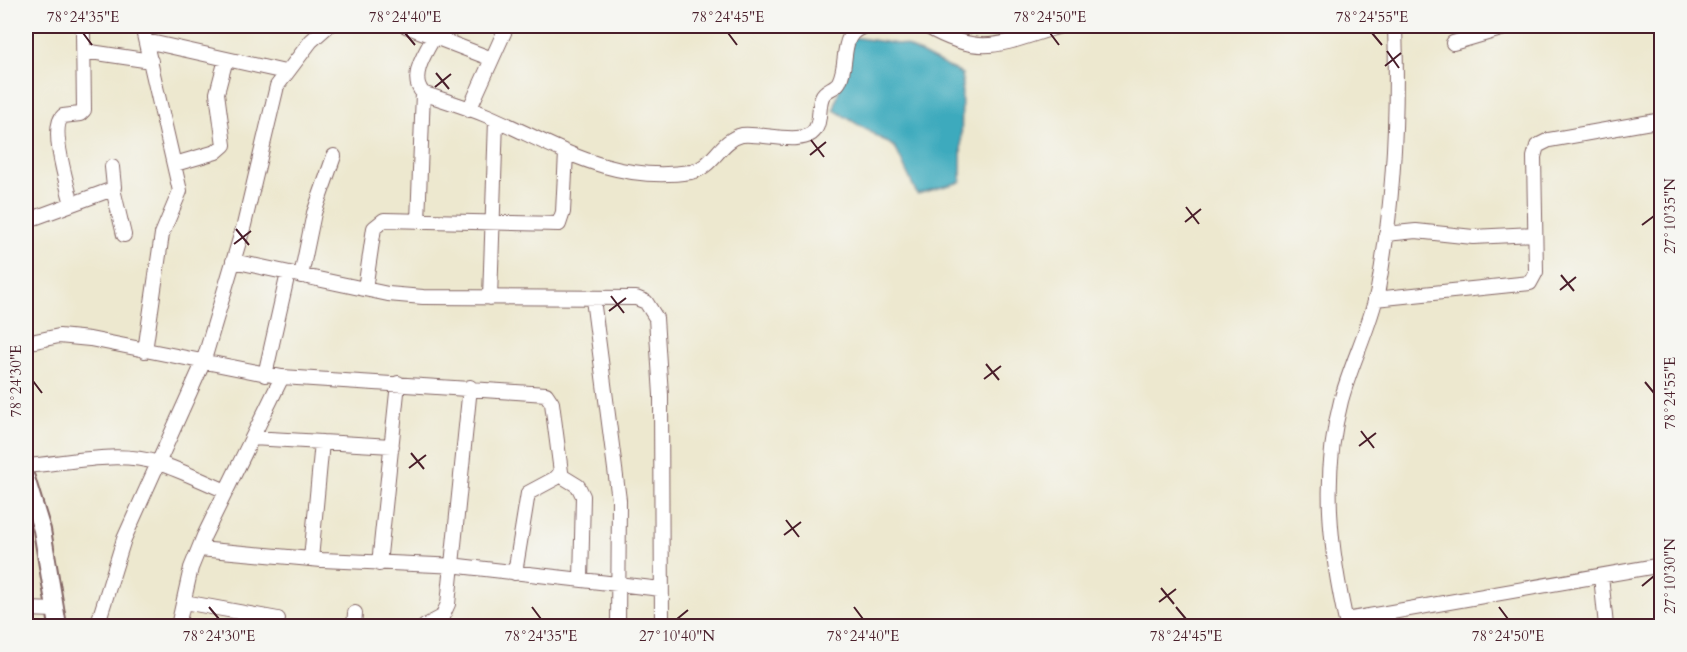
<svg xmlns="http://www.w3.org/2000/svg" width="1687" height="652" viewBox="0 0 1687 652" font-family="Cardo,serif">
<style>
.water{fill:#3eaabd;stroke:#446474;stroke-width:1.5}
.lines{fill:none;stroke-linecap:round;stroke-linejoin:round}
.minor-casing{stroke:#836564;stroke-width:16}
.tertiary-casing{stroke:#836564;stroke-width:20}
.minor{stroke:#fff;stroke-width:14}
.tertiary{stroke:#fff;stroke-width:16}
.ticks{fill:none;stroke:#4a1f2b;stroke-width:2}
.neatline{fill:none;stroke:#4a1f2b;stroke-width:2}
.ticks-label{font-size:15px;text-anchor:middle;fill:#4a1f2b}
</style>
<rect width="100%" height="100%" fill="#f6f6f2"/>
<filter id="ink" filterUnits="userSpaceOnUse"><feTurbulence type="fractalNoise" baseFrequency=".0167" numOctaves="2"/><feDisplacementMap in="SourceGraphic" scale="12" xChannelSelector="R" yChannelSelector="G"/><feConvolveMatrix kernelMatrix="1 2 1 2 8 2 1 2 1" color-interpolation-filters="sRGB"/></filter>
<filter id="wash" filterUnits="userSpaceOnUse"><feTurbulence type="fractalNoise" baseFrequency=".008" numOctaves="4" result="noise"/><feDisplacementMap in="SourceGraphic" scale="24" xChannelSelector="R" yChannelSelector="G"/><feGaussianBlur stdDeviation="1.35" result="paint"/><feColorMatrix in="noise" values="0 0 0 0 0 0 0 0 0 0 0 0 0 0 0 0 0 1.4 0 .05"/><feComposite in="paint" operator="in"/></filter>
<g filter="url(#wash)">
<rect width="100%" height="100%" fill="#ede8cf"/>
<path class="water" d="M852 37 905 45 962 74 961 182 917 194 895 147 834 110Z"/>
</g>
<g filter="url(#ink)">
<g class="lines">
<g class="minor-casing">
<path id="minor" d="M142 26 180 191 162 234 145 351
M406 26 492 59
M440 26C431 45 406 75 423 93 445 101 467 107 488 116 557 146 611 184 691 172 713 168 720 140 742 135 760 132 807 148 816 128 821 119 818 107 822 97 825 89 835 89 839 82 850 61 837 32 867 26
M926 26C982 59 1003 43 1060 26
M146 41 285 72
M1453 43 1511 26
M84 51 151 61
M469 110 507 26
M175 164 216 152 224 145 217 93 226 59
M113 189 124 235
M72 204C68 188 49 127 63 116L80 114 84 110 83 31
M26 221 110 190 114 187 112 167
M418 221 423 93
M1386 234 1416 231 1473 237 1535 234
M233 261 388 294 423 297 636 298 646 302 656 318 661 395 662 626
M301 276 314 213 334 156
M365 289 374 228 384 220 559 224 563 212 566 153
M490 298 496 120
M593 299 619 500 618 626
M1375 299 1530 283 1536 272 1534 157 1537 146 1549 140 1662 120
M26 343 59 336 90 339 282 377 546 394 552 403 561 472 556 478 528 493 515 573
M265 375 288 273
M252 438 392 446
M26 466C68 463 117 450 158 463 181 470 204 482 226 491
M560 475 578 486 583 496 581 580
M199 549 322 560 459 566 661 589
M311 559 322 442
M379 564 398 383
M1601 576 1606 626
M184 602 278 619
M26 609 56 610
M1346 620 1662 565
M97 626 124 539 203 363 244 225 277 86 311 41 328 26
M178 626 191 568 204 536 282 377
M354 626 355 613
M425 626 442 617 448 604 470 387
M1347 626C1330 551 1321 477 1341 401 1351 363 1370 328 1378 289 1394 202 1398 114 1395 26"/>
</g>
<g class="tertiary-casing">
<path id="tertiary" d="M26 478 42 530 58 626"/>
</g>
<use href="#minor" class="minor"/>
<use href="#tertiary" class="tertiary"/>
</g>
</g>
<path class="ticks" d="M83 33 92 45M405 33 415 45M728 33 737 45M1050 33 1059 45M1372 33 1382 45M1387 51 1399 68M1385 66 1401 53M436 73 449 89M435 87 451 74M811 140 824 157M810 155 826 142M1186 207 1199 224M1185 222 1201 209M1642 225 1654 216M236 229 249 245M234 244 251 231M1561 275 1574 291M1560 290 1576 277M611 296 624 313M609 311 626 298M986 364 999 380M984 379 1001 366M33 381 42 393M1645 382 1654 393M1361 431 1374 448M1359 446 1376 433M411 453 424 469M409 468 426 455M786 520 799 537M784 535 801 522M1642 586 1654 576M1161 588 1174 604M1159 602 1176 589M209 607 219 619M532 607 541 619M854 607 863 619M1176 607 1186 619M1499 607 1508 619M677 619 688 610"/>
<rect width="1687" height="652" fill="none" stroke="#f6f6f2" stroke-width="66"/>
<rect x="33" y="33" width="1621" height="586" class="neatline"/>
<g class="ticks-label">
<text x="83" y="22">78°24'35"E</text>
<text x="405" y="22">78°24'40"E</text>
<text x="728" y="22">78°24'45"E</text>
<text x="1050" y="22">78°24'50"E</text>
<text x="1372" y="22">78°24'55"E</text>
<text transform="translate(1670 216) rotate(-90)" y="5">27°10'35"N</text>
<text transform="translate(16 381) rotate(-90)" y="5">78°24'30"E</text>
<text transform="translate(1670 393) rotate(-90)" y="5">78°24'55"E</text>
<text transform="translate(1670 576) rotate(-90)" y="5">27°10'30"N</text>
<text x="219" y="641">78°24'30"E</text>
<text x="541" y="641">78°24'35"E</text>
<text x="677" y="641">27°10'40"N</text>
<text x="863" y="641">78°24'40"E</text>
<text x="1186" y="641">78°24'45"E</text>
<text x="1508" y="641">78°24'50"E</text>
</g>
</svg>
